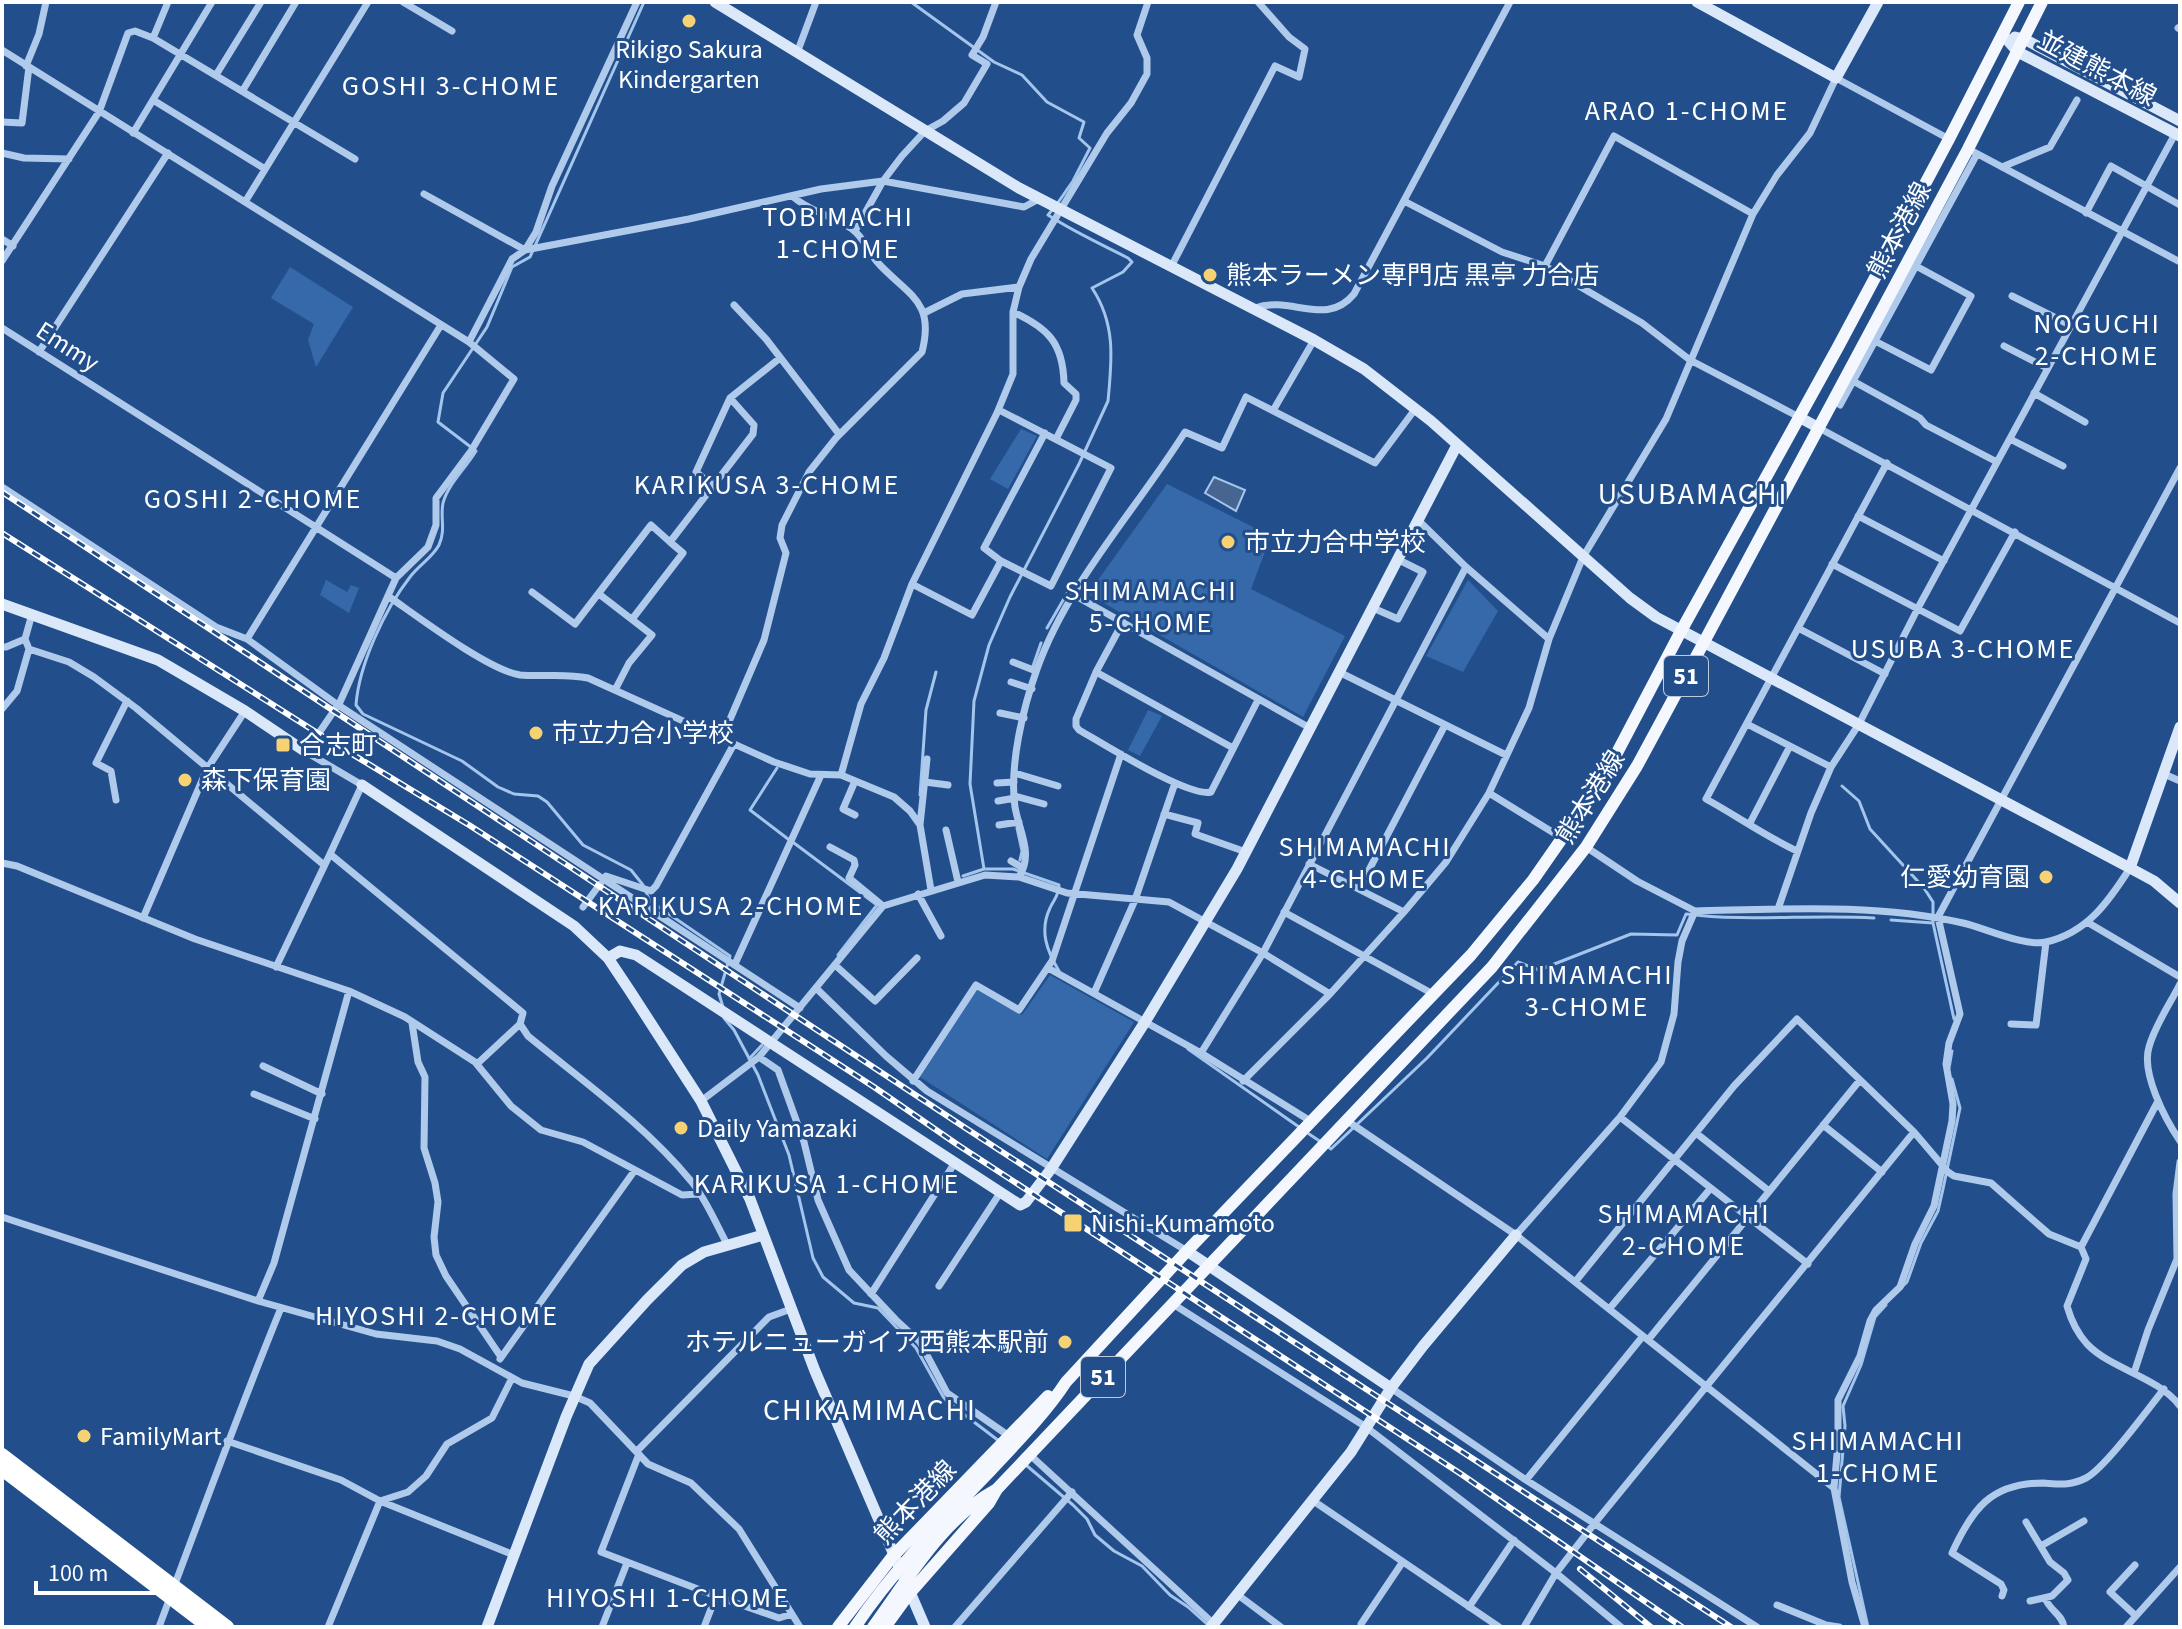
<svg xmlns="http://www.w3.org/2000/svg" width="2182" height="1629" viewBox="0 0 2182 1629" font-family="'Source Sans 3','Noto Sans JP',sans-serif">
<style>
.green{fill:#3669a9}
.water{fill:#466591;stroke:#a4c5ec;stroke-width:2}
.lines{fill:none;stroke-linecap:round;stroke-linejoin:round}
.stream{stroke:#a4c5ec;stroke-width:3}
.street{stroke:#b0caeb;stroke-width:7}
.secondary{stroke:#dbe8f9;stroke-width:11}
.primary{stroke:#f4f8fe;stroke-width:12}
.highway{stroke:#fff;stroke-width:14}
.rail-casing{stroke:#fff;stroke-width:6}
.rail{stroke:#224f8c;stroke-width:3;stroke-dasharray:9;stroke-linecap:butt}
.poi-dot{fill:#f7d272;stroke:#224f8c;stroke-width:3}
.labels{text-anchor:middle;stroke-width:6;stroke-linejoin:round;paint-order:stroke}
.shield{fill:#224f8c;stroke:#bdcadc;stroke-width:2}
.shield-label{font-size:24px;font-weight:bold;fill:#fff}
.poi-label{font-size:26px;fill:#fff;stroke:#224f8c;text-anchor:start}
.street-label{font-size:26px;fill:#fff;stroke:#224f8c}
.neighbourhood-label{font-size:28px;letter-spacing:2px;fill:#fff;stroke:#224f8c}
.quarter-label{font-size:30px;letter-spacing:2px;fill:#fff;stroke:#224f8c}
</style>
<rect width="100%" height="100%" fill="#224f8c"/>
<path class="green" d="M290 267 353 307 316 367 308 340 314 324 271 298Z
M1021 429 1037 436 1008 489 990 479Z
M1167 484 1271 536 1251 589 1345 636 1303 717 1088 594Z
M326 580 347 592 351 585 359 588 349 613 320 595Z
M1468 580 1498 611 1463 672 1426 656Z
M1148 710 1162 716 1140 756 1128 750Z
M1050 975 1134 1022 1047 1159 920 1077 977 988 1022 1015Z"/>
<path class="water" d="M1214 477 1245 490 1236 511 1205 493Z"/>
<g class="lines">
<path class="stream" d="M911 2 994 62 1022 75 1047 102 1084 122 1079 138 1090 148 1073 181 1057 204
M1052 210 1048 215C1074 232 1101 244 1128 258L1132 262 1123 272 1092 288C1116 324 1112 360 1108 401L1079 464 1010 597 989 645 974 701 970 784 984 869H1013L1059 885C1059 896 1054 899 1050 908 1039 931 1047 951 1059 971
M1047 628 1069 590
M1033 666 1041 643
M777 768 750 810 788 839
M1842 786 1859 801 1870 829 1924 888 1933 902V923L1954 1019
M920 795 926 710 936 672
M1017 828 1022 851 1020 860
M794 843 877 905
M963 876 984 869
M643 885 631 870 583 845 547 802 538 796 514 794 498 787 462 761 363 714 356 705C359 664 385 609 410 577 419 565 432 558 439 545 446 530 440 517 443 503 448 484 466 468 476 451L438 422 443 393 487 327 512 267 530 257 644 2
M646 892 650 901 730 956 719 994 723 1007
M1891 920 1933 923
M838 955 877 905
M724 1018 734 1030 758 1075 789 1155 813 1258 823 1277 854 1303 878 1308 916 1348 945 1400 999 1441
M1188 1049 1299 1127
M749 1059 762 1045
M1949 1068 1952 1051
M1309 1134 1321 1142
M1327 1146 1331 1149 1427 1058 1518 962 1539 970 1631 934 1677 935 1686 914C1747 922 1812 914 1874 918
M1902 1287 1907 1282 1921 1243 1938 1211 1943 1189 1960 1108 1952 1079
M1026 1465 1073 1505 1087 1519 1095 1535 1114 1551 1142 1566 1170 1595 1188 1607 1207 1624
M1868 1627 1839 1497 1845 1426 1843 1406 1861 1365 1875 1317 1886 1305"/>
<path class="street" d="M403 2 452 31
M2178 28 2180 29
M153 38 168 2
M2 50 469 342 514 379 471 451 436 498V525L428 547 396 578 340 702 306 752 362 785 330 854
M797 53 816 2
M26 66 39 34 46 2
M216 75 261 2
M243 90 296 2
M153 100 265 169
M2 122 22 123 29 67
M133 133 212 2
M1974 152 2180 262
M2 153 24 158 69 159
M2002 167 2050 147 2077 100
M424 194 525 250
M1404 201 1502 252 1545 266 1642 323 1690 360 1799 417
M245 202 368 2
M2086 213 2111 166 2180 205
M855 231 883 181 902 156 925 131 943 121 964 103 987 64 972 55 983 37 996 2
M2 239 13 246
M525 250 536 232 552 186 637 2
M2 261 99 112 128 33 135 31 153 38 355 159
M1545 266 1614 136 1753 214
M1171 267 1275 66 1299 77 1305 49 1289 37 1258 2
M2012 296 2070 325
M734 305 766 339 839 434
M1255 308C1291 295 1326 328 1354 294L1510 2
M1013 312C1048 328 1063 343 1064 383L1076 394V400L1056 439
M924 313 962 294 1019 287
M2 328 396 578
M1875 341 1931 370 1971 296 1916 266
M469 342 512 259 525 250 689 219 821 189 883 181 1024 207 1039 199
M2004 346 2047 368
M39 352 168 153
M1853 381 1920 418 1926 425 1997 462
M2034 393 2085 422
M1840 405 1977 154
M1274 409 1314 340
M999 410 1111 468 1051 586 1001 561 984 548 1045 433
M1819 428 2180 623
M2010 439 2063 466
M713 486 696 472 730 398 780 358
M2 487 216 627 247 639 338 705 800 1008
M1858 516 1944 561
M1417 519 1466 567 1549 639
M1832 564 1960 631 2015 532
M912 584 972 615 1001 561
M532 592 575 624 651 525 670 542
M599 594 652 635 629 663 615 690
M1074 595 1310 728
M388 596C417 616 488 670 520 675 543 677 565 673 588 678L774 762 810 774 841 775 894 797 910 811 920 825 931 890
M1373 608 1398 619 1423 572 1397 559
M633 618 683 553 670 542 753 434 754 425 730 398
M1123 622 1096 672 1076 719V726L1079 730C1102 743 1189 798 1211 792L1258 700
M1798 628 1885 674
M247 639 441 325
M2 647H6L25 639
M29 649 69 662 94 677 136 708 324 865
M1013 662 1036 671
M1096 672 1233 748
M1339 672 1506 755
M1011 682 1032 689
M2 709 17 691 29 649 25 639 32 614
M1000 713 1024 718
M1747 724 1831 767
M722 738 764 640 786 553 780 538 782 525 809 472 836 438 922 352C935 301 909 296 879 264 869 254 864 237 852 229 834 216 810 212 792 196
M1015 773 1058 786
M2164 774 2180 781
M841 775 861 704 884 658 912 584 997 413 1013 374V312L1019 287 1031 259 1107 133 1131 103 1147 74V58L1137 35 1148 2
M855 781 843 809 855 815
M925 782 948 785
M997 783 1014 782
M1489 793 1562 838
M1015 796 1044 804
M116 800 111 771 96 763 127 701
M998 801 1015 798
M1164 814 1198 823 1195 834 1246 852
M1750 823 1790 746
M920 825 927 759
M999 825 1019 822
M946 830 958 882
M830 847 854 860 855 865 849 878 883 906
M1586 847 1637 881 1695 911
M1797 851C1765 836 1737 816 1706 799L1887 463
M1011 861 1023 868
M2 863 17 866 195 939 349 991 405 1017 475 1062 511 1106 541 1130 583 1142 682 1195 699 1194
M1309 864 1404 912
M1019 877C1034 854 1019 831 1015 807 1009 766 1023 708 1037 669 1068 582 1136 510 1185 432L1222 448 1246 397 1375 463 1416 408
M1359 889 1445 725
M918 894 941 936
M583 907 606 876 651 891 656 886 734 744
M1778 909 1811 813 1831 767 1859 724 1918 608 2175 134
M1284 912 1433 994
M143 918 207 769 245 711
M2087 922 2180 977
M735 964 821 775
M835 965 875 1001 917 958
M276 967 330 854 523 1013 520 1024 528 1036C584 1082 645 1125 691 1181 705 1197 717 1226 728 1246
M1048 968 1201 1053 1312 1122
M2180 984C2170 1004 2155 1025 2149 1047 2141 1073 2165 1119 2180 1141
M817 989 886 1056 927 1091 1187 1251
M1094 993 1135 900 1175 783
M412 1023 418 1062 425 1077 424 1148 435 1183 438 1202 434 1237 436 1255 446 1276 501 1357
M2011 1024 2036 1025 2046 942
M1201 1053 1263 953 1466 567
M759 1057 778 1070 804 1142 818 1200 849 1270 896 1320 920 1342 947 1393 1009 1436
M477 1064 520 1024
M263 1066 322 1094
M913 1081 976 985 1019 1010 1052 961 1121 754
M1243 1081 1330 994 1404 912 1446 862 1489 793 1529 708 1549 639 1583 557 1666 419 1753 214 1777 175 1810 133 1836 78 1949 139
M254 1094 315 1119
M701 1101 759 1057 883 906 985 875 1019 877 1067 893 1169 902 1263 953 1330 994
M1620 1117 1808 1264
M1346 1120 1516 1235 1834 1488 1838 1443V1400L1860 1356 1870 1321 1876 1310 1900 1287 1915 1244 1934 1206 1952 1121 1953 1104 1946 1064 1949 1043 1960 1014 1938 917 2180 468
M1823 1125 1882 1172
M1696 1133 1769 1191
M2 1217 258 1301 376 1334 437 1341 460 1349 522 1383 574 1396 590 1403 648 1464 691 1483 739 1529 800 1627
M1516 1235 1620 1117 1661 1062 1674 1014 1678 962 1682 941 1695 911C1784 909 1876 903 1963 923 1985 928 2025 947 2046 942 2087 933 2109 901 2130 868
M2081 1247 2157 1103
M1575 1282 1734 1086 1797 1019 1914 1132 1948 1172 1954 1176 1991 1183 2049 1234 2081 1247 2086 1259 2067 1306C2071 1320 2077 1333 2087 1344 2112 1370 2157 1376 2180 1406
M939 1286 1000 1193
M871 1294 954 1164
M258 1301 274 1263 349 991
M1173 1304 1366 1427 1556 1573 1621 1627
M1610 1308 1710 1189
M1648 1340 1860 1080
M500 1359 635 1170
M2134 1373 2148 1330 2177 1259 2176 1194 2180 1162
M1391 1388 1526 1480 1757 1627
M227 1441 341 1480 380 1501 514 1555
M637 1451 769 1317 791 1309
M639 1454 601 1552 716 1596
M1029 1454 1215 1625
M1526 1480 1643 1336
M1834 1488 1852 1582 1865 1627
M1312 1500 1499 1627
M2026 1522 2050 1562 2064 1573 2068 1580 2052 1596 2030 1601
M2041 1546 2084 1521
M2135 1565 2110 1592 2136 1616
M1238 1595 1281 1627
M2002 1596 2004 1590 2001 1584 1952 1553C1972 1509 1991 1483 2043 1483 2060 1484 2070 1486 2086 1478 2105 1468 2148 1409 2164 1389
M2045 1598C2049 1610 2063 1615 2064 1627
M1777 1605 1826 1625 1839 1627
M1469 1607 1514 1540
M159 1627C199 1520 238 1413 281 1308
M328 1627 380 1501 408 1492 426 1476 447 1444 492 1418 512 1378
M602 1627 627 1563
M704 1627 716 1596 779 1618 792 1614
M955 1627 1072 1492
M1362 1627 1361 1624 1402 1563
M1524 1627 1556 1573 1594 1524 1914 1132
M2126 1627 2180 1567"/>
<path class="secondary" d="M715 2 1019 188 1314 340 1364 369 1431 421 1630 598 1656 617 2130 868 2154 881 2180 903
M1697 2 1836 78 1878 2
M2003 35 2018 52 2180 136
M2015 37 2024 39 2180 121
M1799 417 1819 428
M2 604 158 660 245 711 306 752
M362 785 574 926 608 958 630 991 701 1101 750 1199 815 1371 925 1627
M2130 868 2180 727
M608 958 620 951 636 955 1020 1205 1026 1202 1051 1169 1145 1022 1237 869 1457 445
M1187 1251 1391 1388
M487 1627 566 1417 589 1364 647 1300 682 1265 704 1252 763 1235
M1211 1627 1351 1452 1391 1388 1423 1346 1516 1235"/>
<path class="primary" d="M838 1627 893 1556 1048 1396
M855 1627C894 1569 943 1520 991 1470 1017 1442 1045 1414 1066 1382L1187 1251 1471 955 1533 880 1588 801 1609 768 1681 631 1838 347 1949 139 2019 2
M873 1627C908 1579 943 1518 997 1489
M885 1627 909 1594 989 1503 997 1489 1492 967 1586 847 1637 766 1704 642 1968 149 2042 2"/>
<path class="highway" d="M2 1455 227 1627
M2 1469 209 1627"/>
<g class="rail-casing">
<path id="rail" d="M2 492 967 1129 1731 1627
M2 533 319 734 469 825 874 1087 958 1145 1461 1474 1682 1627
M1580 1569 1651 1627"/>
</g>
<use href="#rail" class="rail"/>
</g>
<g class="poi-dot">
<circle cx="689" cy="21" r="8"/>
<circle cx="1210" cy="275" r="8"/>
<circle cx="1228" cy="542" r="8"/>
<circle cx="536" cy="733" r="8"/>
<rect x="275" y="737" width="16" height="16" rx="4"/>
<circle cx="185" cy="780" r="8"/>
<circle cx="2046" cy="877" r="8"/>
<circle cx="681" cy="1128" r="8"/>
<rect x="1063" y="1213" width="20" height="20" rx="4"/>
<circle cx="1065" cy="1342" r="8"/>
<circle cx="84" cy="1436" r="8"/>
</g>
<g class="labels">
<g class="shield">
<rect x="1664" y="656" width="44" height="40" rx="6"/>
<rect x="1081" y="1357" width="44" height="40" rx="6"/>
</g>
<g class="shield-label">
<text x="1686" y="684">51</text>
<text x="1103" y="1385">51</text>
</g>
<g class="poi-label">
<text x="689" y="58" text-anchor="middle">Rikigo Sakura<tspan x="689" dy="30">Kindergarten</tspan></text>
<text x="1226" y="284">熊本ラーメン専門店 黒亭 力合店</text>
<text x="1244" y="551">市立力合中学校</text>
<text x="552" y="742">市立力合小学校</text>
<text x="299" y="754">合志町</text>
<text x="201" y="789">森下保育園</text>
<text x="2030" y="886" text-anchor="end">仁愛幼育園</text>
<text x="697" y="1137">Daily Yamazaki</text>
<text x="1091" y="1232">Nishi-Kumamoto</text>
<text x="1049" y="1351" text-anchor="end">ホテルニューガイア西熊本駅前</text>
<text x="100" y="1445">FamilyMart</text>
</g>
<g class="street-label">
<text transform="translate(2097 68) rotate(28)" y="9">並建熊本線</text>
<text transform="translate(1899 230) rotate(-62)" y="9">熊本港線</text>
<text transform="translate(68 346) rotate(33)" y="9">Emmy</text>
<text transform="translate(1590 797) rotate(-58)" y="9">熊本港線</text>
<text transform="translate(915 1502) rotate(-46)" y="9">熊本港線</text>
</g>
<g class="neighbourhood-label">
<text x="451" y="95">GOSHI 3-CHOME</text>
<text x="1687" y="120">ARAO 1-CHOME</text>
<text x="838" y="226">TOBIMACHI<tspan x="838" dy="32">1-CHOME</tspan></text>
<text x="2097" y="333">NOGUCHI<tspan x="2097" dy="32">2-CHOME</tspan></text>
<text x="767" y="494">KARIKUSA 3-CHOME</text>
<text x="253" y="508">GOSHI 2-CHOME</text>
<text x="1151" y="600">SHIMAMACHI<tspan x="1151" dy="32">5-CHOME</tspan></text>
<text x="1963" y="658">USUBA 3-CHOME</text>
<text x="1365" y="856">SHIMAMACHI<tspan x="1365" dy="32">4-CHOME</tspan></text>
<text x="731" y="915">KARIKUSA 2-CHOME</text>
<text x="1587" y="984">SHIMAMACHI<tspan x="1587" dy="32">3-CHOME</tspan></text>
<text x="827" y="1193">KARIKUSA 1-CHOME</text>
<text x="1684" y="1223">SHIMAMACHI<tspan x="1684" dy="32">2-CHOME</tspan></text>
<text x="437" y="1325">HIYOSHI 2-CHOME</text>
<text x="1878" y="1450">SHIMAMACHI<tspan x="1878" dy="32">1-CHOME</tspan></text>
<text x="668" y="1607">HIYOSHI 1-CHOME</text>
</g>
<g class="quarter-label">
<text x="1693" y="504">USUBAMACHI</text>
<text x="870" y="1420">CHIKAMIMACHI</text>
</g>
</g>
<rect width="2182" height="1629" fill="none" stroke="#ffffff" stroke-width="8"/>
<path d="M36 1581v12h140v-12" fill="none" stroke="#ffffff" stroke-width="4"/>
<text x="48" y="1581" font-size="24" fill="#ffffff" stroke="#224f8c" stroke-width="6" paint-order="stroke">100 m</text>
</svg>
